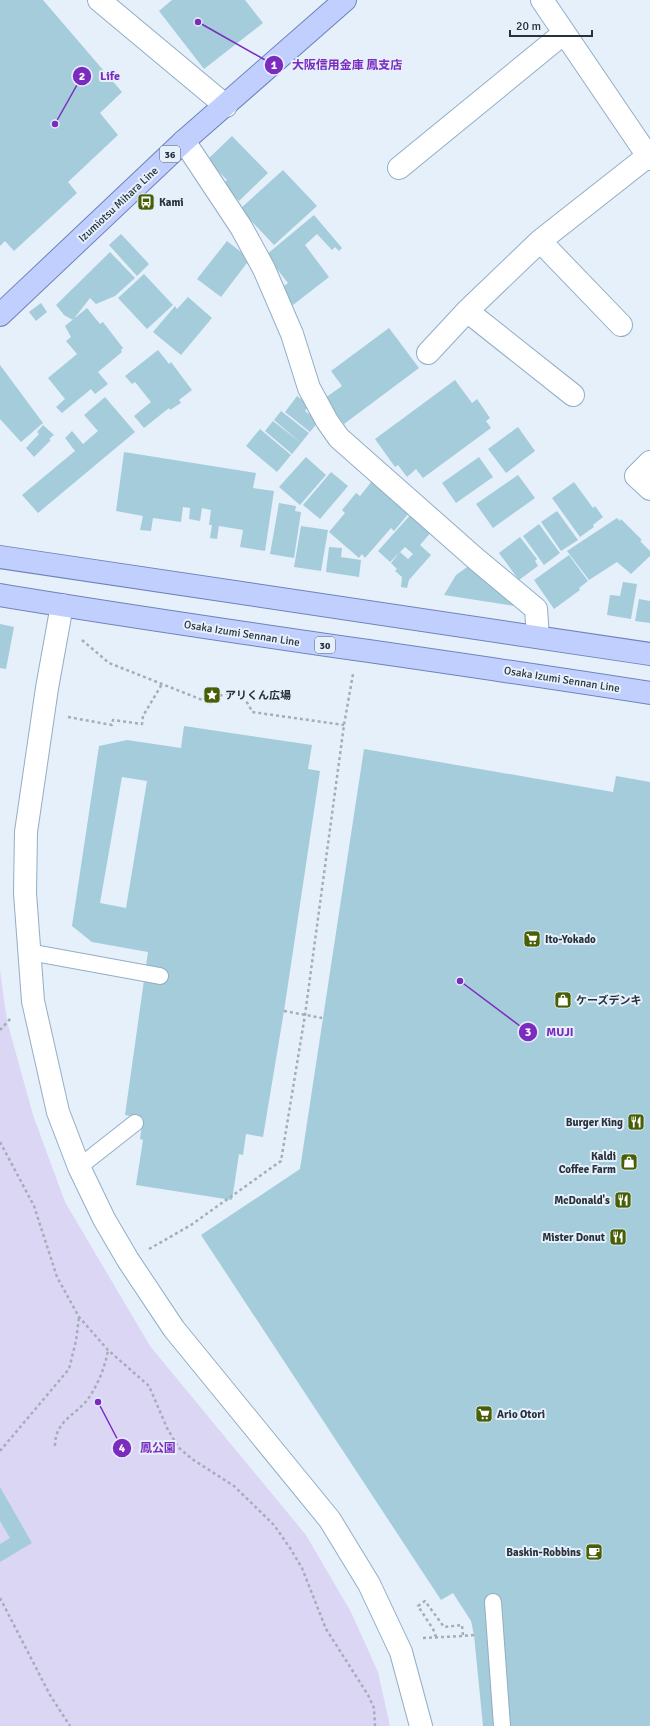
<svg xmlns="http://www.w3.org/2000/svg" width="650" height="1726" viewBox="0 0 650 1726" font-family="Signika,'Noto Sans JP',sans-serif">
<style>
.green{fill:#dcd6f5}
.building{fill:#a4ccda;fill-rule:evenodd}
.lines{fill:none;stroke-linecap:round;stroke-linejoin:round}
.service-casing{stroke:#92aec6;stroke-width:18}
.minor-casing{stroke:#92aec6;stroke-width:24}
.tertiary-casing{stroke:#92aec6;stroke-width:24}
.primary-casing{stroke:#6f83b9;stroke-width:24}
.path{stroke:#a3aeb9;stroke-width:2.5;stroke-dasharray:3 3;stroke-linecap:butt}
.service{stroke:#fff;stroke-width:16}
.minor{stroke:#fff;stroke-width:22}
.tertiary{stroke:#fff;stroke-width:22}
.primary{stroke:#c1cffe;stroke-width:22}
.labels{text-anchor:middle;stroke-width:4;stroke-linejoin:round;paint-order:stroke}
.shield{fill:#e5f0fb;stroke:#5f6a75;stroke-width:1}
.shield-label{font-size:10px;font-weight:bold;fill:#26313b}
.poi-label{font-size:11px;font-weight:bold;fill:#26313b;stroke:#e5f0fb;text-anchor:start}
.street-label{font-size:11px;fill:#26313b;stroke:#e5f0fb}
.leader{fill:none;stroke:#7b2cbf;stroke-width:1.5}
.callout-dot{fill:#7b2cbf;stroke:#e5f0fb;stroke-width:1.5}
.mark-label{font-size:12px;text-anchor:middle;font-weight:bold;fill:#fff}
.callout-label{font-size:12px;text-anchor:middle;font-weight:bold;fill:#7b2cbf;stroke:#e5f0fb;stroke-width:4;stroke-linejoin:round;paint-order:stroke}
</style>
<rect width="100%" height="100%" fill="#e5f0fb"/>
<path class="green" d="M0 970 7 1021 33 1115 65 1202 150 1346 306 1535 351 1612 378 1672 390 1726H0Z"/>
<path class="building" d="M0 0H43L122 92 100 113 118 135 68 182 77 193 14 251 5 241 0 246Z
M172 0H245L263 23 204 69 159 11Z
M232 136 268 173 239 201 223 184 227 180 207 160Z
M283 170 317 206 274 245 240 209Z
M314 215 342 248 339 251 335 247 332 250 317 234 305 245 329 277 293 305 280 289 288 283 266 255Z
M121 234 149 264 137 276 109 245Z
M227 241 250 259 221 297 197 279Z
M110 252 135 278 115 296 96 304 90 298 73 320 64 315 56 305Z
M144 274 173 305 147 329 118 298Z
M188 297 212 318 181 355 153 332 175 306 177 309Z
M41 303 47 312 36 321 29 312Z
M87 308 100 324 103 322 123 348 121 350 122 352 98 372 108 384 95 394 91 389 62 413 56 407 65 399 48 378 77 354 66 341 71 337 65 326Z
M389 328 419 368 344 424 325 398 342 386 331 371Z
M158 350 169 364 171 362 192 390 179 400 181 403 170 410 169 408 144 428 134 416 151 402 135 382 132 384 125 376Z
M0 365 43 423 21 442 0 419Z
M455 380 472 403 477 399 490 418 486 421 491 428 423 478 416 469 407 477 398 465 395 467 375 439Z
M297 396 309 405 305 411 319 421 310 432 285 412Z
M105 397 135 432 38 513 22 495 75 451 65 438 72 431 83 444 98 431 84 415Z
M281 411 309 433 301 443 274 420Z
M273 421 301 443 292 454 265 431Z
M43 425 54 435 49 439 51 440 34 457 26 448 39 434 37 432Z
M518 427 535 451 506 473 488 449Z
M260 429 291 455 277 472 246 446Z
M124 452 256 473 253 488 274 491 265 551 240 547 243 530 219 526 217 539 210 538 212 525H209L211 510 202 508 200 521 189 519 190 508 183 507 181 522 153 518 151 531 140 530 143 516 116 511Z
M306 457 326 475 300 505 279 487Z
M479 457 493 477 456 503 442 483Z
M331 472 348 486 320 519 303 505Z
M518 475 535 498 493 528 476 504Z
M372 481 409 513 394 531 391 528 365 558 362 554 359 558 329 532 345 513 342 510 356 493 360 496Z
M574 482 593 508 595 506 603 517 593 525 594 527 580 537 552 498Z
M279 503 296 506 295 511 301 512 294 558 270 554Z
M557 511 578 540 561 551 541 522Z
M413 512 433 530 420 545 431 555 409 580 407 588 401 587 402 577 395 571 397 569 391 563 400 552 408 559 413 554 405 547 390 562 378 551Z
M617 518 620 521 621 519 642 540 640 541 650 551V556L631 574 617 562 589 580 567 551Z
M539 524 560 553 544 565 523 536Z
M301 526 328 530 321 571 294 567Z
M520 537 537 559 535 561 538 566 519 580 499 553Z
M329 547 342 548 341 557 361 560 359 577 326 572Z
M569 555 588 581 579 588 580 590 554 609 534 580Z
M470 565 515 598 514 606 444 595 456 575Z
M623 582 637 584 631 619 607 615 610 595 620 596Z
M639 599 650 601V623L635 621Z
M0 624 14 627 6 669 0 668Z
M184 726 312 745 308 769 320 771 284 1011 263 1137 246 1134 243 1155 239 1154 232 1200 136 1185 143 1140 140 1139 143 1118 125 1115 148 952 92 942 72 926 99 746 127 740 181 748ZM122 777 147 781 126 908 100 903Z
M364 749 613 792 616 776 650 782V1726H483L474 1635 471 1621 453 1593 441 1600 201 1235 300 1169Z
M0 1487 32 1543 0 1562V1544L10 1538 0 1521Z"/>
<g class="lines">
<g class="service-casing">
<path id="service" d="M29 952 160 976
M79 1167 135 1123
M493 1602 502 1726"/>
</g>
<g class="minor-casing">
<path id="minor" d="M99 0 226 106
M542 0 650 159
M184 141 241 227 264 269 292 334 309 388 327 421 339 438 476 559 536 609 538 637
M399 168 564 33
M540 241 621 325
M467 311 573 395
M428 353 467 311 540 241 648 156
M650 462 636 476 650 489"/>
</g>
<g class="tertiary-casing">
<path id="tertiary" d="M62 605 47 688 26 832 25 893 33 1001 58 1112 79 1167 104 1219 128 1260 174 1329 330 1520 369 1584 401 1652 421 1726"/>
</g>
<g class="primary-casing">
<path id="primary" d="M0 315 184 141 345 0
M0 557 650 654
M0 595C216 631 434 659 650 693"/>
</g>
<path class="path" d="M82 640 109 663 210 703C227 687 244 691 252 712L344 725
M68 717 112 725 113 720 142 724 143 716 162 684
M284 1011 322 1018
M0 1030 11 1018
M0 1142 34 1206 57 1277 79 1317 108 1350 149 1386 167 1428 178 1447 192 1459 234 1486 274 1525 290 1548 302 1568 326 1629 368 1695 374 1708 375 1726
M149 1249 191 1225 281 1161 305 1015 344 725 353 674
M55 1446C55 1419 78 1415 90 1396 99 1382 105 1367 108 1350
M0 1451 69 1369 76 1341 79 1317
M0 1598 50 1695 70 1726
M436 1637 433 1629 418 1606 425 1601 444 1627 462 1625 463 1636 474 1635
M423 1638 463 1636"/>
<use href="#service" class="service"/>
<use href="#minor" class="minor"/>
<use href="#tertiary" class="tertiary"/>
<use href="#primary" class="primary"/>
</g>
<defs>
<g id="bus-square" transform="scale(0.9)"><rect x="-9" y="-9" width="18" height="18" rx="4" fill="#495f07" stroke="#e5f0fb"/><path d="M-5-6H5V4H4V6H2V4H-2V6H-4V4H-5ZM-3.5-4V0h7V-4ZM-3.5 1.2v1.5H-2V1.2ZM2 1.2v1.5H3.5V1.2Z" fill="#fff"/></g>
<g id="sight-square" transform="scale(0.9)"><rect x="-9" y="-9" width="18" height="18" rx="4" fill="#495f07" stroke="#e5f0fb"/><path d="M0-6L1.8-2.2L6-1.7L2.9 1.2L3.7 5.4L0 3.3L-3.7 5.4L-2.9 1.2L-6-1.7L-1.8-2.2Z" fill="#fff"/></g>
<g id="supermarket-square" transform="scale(0.9)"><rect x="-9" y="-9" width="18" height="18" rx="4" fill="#495f07" stroke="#e5f0fb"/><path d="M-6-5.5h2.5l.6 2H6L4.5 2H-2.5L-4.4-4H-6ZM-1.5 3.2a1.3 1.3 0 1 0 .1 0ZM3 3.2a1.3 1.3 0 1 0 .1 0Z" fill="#fff"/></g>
<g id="shop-square" transform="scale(0.9)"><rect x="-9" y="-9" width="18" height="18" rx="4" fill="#495f07" stroke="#e5f0fb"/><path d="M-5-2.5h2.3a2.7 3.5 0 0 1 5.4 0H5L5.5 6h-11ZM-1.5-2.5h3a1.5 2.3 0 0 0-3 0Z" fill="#fff"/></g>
<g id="restaurant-square" transform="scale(0.9)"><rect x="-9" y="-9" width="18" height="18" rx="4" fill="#495f07" stroke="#e5f0fb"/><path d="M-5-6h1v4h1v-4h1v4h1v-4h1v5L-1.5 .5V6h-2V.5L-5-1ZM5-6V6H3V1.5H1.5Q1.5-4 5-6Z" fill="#fff"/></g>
<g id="cafe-square" transform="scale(0.9)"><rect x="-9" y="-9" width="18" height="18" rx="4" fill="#495f07" stroke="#e5f0fb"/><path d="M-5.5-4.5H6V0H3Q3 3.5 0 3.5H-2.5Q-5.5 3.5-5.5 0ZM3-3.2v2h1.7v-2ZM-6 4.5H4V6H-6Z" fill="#fff"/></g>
</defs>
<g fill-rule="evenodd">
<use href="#bus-square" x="146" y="202"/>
<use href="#sight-square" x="212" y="695"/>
<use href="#supermarket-square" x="532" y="939"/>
<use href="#shop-square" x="563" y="1000"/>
<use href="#restaurant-square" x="636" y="1122"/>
<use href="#shop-square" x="629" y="1162"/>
<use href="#restaurant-square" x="623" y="1200"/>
<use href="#restaurant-square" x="618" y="1237"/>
<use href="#supermarket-square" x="484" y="1414"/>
<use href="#cafe-square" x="594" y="1552"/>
</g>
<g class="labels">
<g class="shield">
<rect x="160" y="146" width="20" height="16" rx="3"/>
<rect x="315" y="637" width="20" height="16" rx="3"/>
</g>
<g class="shield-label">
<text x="170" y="158">36</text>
<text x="325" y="649">30</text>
</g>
<g class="poi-label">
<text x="159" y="206">Kami</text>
<text x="225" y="699">アリくん広場</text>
<text x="545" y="943">Ito-Yokado</text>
<text x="576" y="1004">ケーズデンキ</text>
<text x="623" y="1126" text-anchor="end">Burger King</text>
<text x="616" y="1160" text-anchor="end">Kaldi<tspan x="616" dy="13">Coffee Farm</tspan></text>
<text x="610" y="1204" text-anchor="end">McDonald's</text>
<text x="605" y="1241" text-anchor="end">Mister Donut</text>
<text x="497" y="1418">Ario Otori</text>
<text x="581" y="1556" text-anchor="end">Baskin-Robbins</text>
</g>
<g class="street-label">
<text transform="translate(118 204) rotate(-43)" y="4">Izumiotsu Mihara Line</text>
<text transform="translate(242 633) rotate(9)" y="4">Osaka Izumi Sennan Line</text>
<text transform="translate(562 679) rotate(9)" y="4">Osaka Izumi Sennan Line</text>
</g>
</g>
<path class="leader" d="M198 22L274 65M55 124L82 76M460 981L528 1032M98 1402L122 1448"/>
<g class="callout-dot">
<circle cx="198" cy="22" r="4"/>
<circle cx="55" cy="124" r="4"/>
<circle cx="460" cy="981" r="4"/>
<circle cx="98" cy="1402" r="4"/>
<circle cx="274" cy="65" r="10"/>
<circle cx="82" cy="76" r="10"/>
<circle cx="528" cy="1032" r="10"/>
<circle cx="122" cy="1448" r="10"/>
</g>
<g class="mark-label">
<text x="274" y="69">1</text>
<text x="82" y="80">2</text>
<text x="528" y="1036">3</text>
<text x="122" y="1452">4</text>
</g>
<g class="callout-label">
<text x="347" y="69">大阪信用金庫 鳳支店</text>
<text x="110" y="80">Life</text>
<text x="560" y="1036">MUJI</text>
<text x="158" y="1452">鳳公園</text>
</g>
<path d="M510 30v6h82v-6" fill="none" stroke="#26313b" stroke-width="2"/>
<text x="516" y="30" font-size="12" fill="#26313b" stroke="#e5f0fb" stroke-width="3" paint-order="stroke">20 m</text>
</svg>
